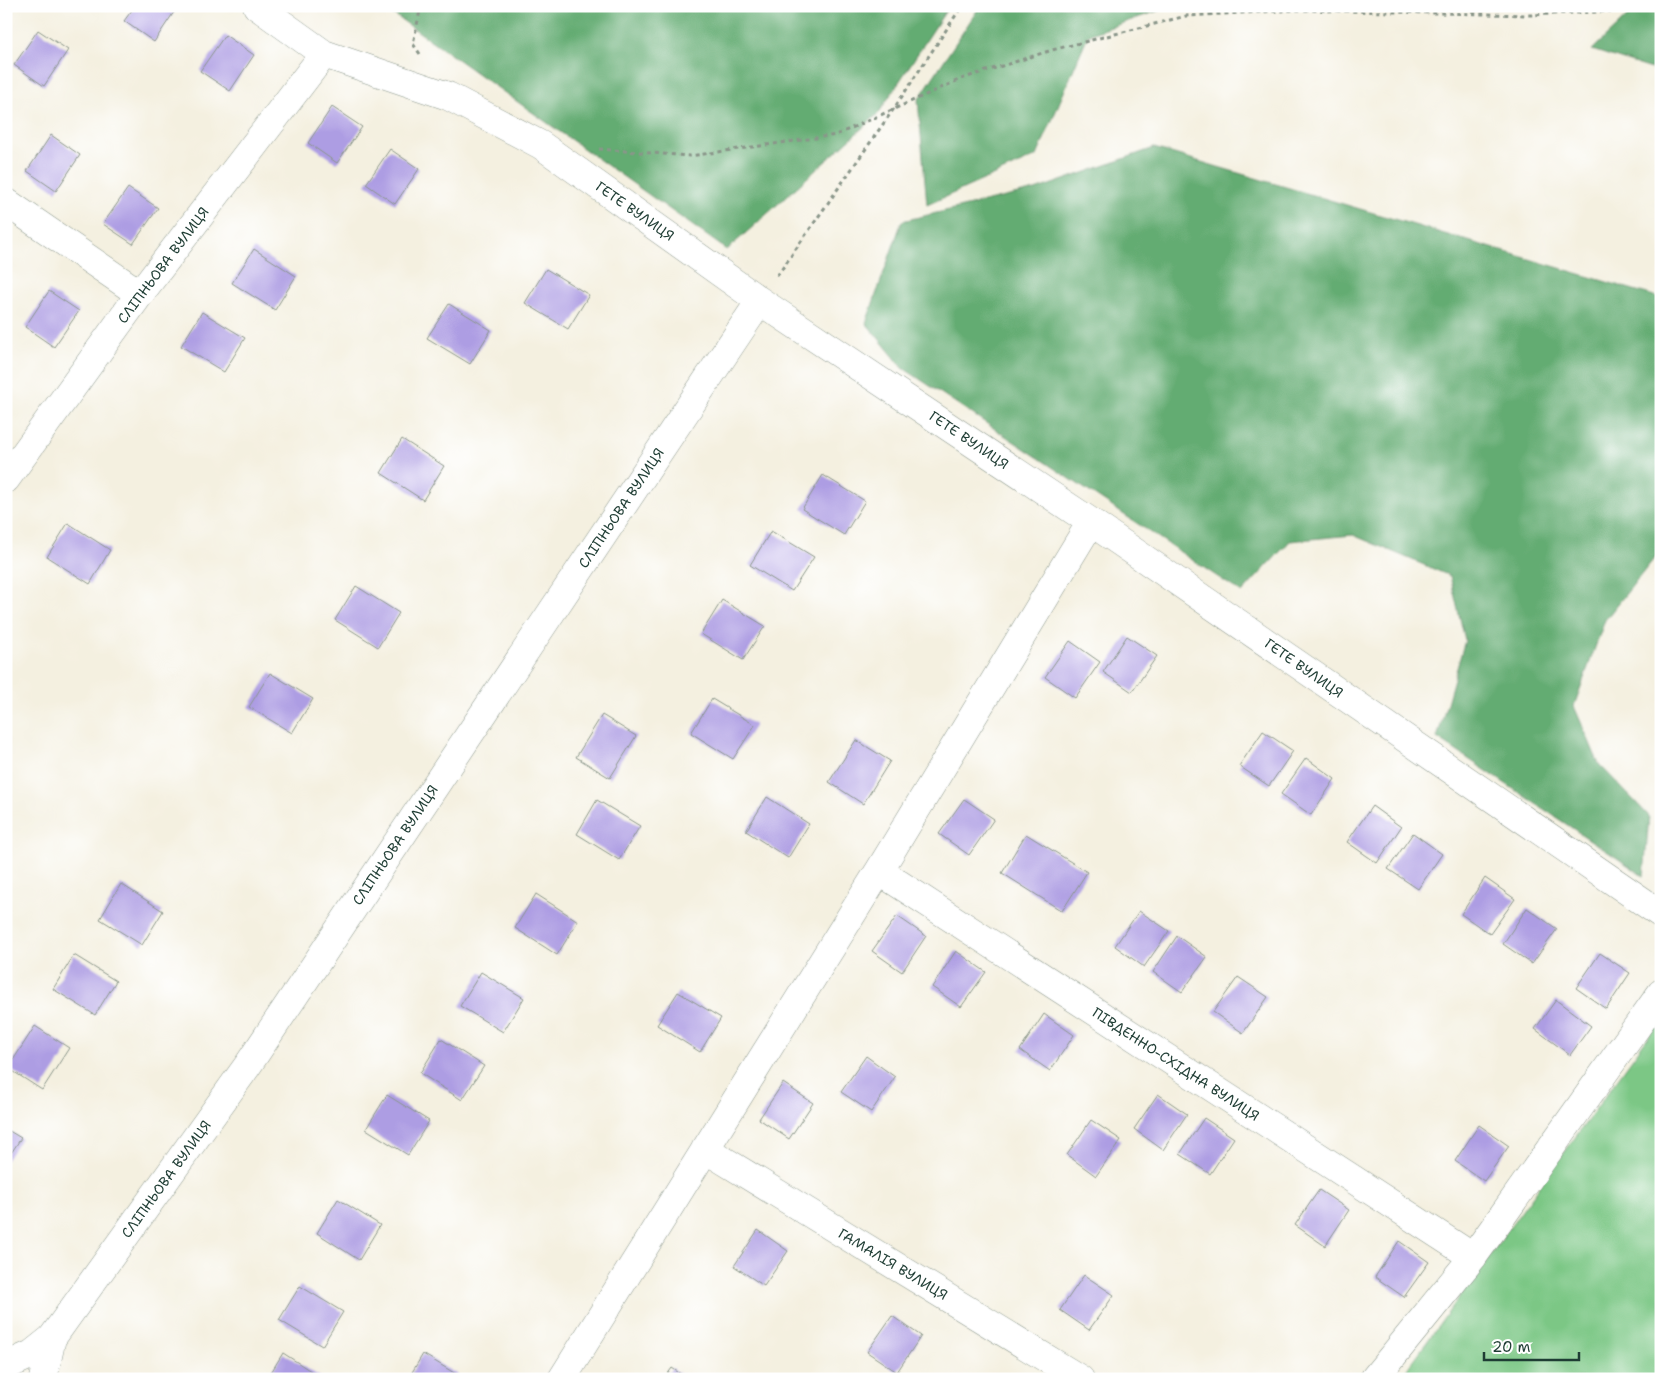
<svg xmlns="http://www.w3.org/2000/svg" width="1667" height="1385" viewBox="0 0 1667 1385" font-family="'Shantell Sans',sans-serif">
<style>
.green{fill:#7bc785;stroke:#4d825c}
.forest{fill:#64ac72;stroke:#427453}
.building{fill:#ad9de3}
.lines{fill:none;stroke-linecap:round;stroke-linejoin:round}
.street-casing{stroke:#8a968a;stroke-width:29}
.path{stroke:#8a968a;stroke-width:3;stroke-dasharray:4 4;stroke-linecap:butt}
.street{stroke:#fff;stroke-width:28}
.labels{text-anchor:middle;stroke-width:4.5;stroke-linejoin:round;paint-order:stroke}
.street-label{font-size:14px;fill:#1f3d34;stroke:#fff}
</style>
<rect width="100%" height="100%" fill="#fff"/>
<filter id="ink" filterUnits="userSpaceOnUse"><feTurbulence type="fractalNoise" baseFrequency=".02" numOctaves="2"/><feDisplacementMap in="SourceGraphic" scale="10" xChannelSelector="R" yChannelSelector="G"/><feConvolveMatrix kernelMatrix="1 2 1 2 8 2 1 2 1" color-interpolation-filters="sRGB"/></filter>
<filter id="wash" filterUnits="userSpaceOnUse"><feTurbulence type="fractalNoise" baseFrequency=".0096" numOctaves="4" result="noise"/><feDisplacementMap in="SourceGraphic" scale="20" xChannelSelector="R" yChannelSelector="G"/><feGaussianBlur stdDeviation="1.12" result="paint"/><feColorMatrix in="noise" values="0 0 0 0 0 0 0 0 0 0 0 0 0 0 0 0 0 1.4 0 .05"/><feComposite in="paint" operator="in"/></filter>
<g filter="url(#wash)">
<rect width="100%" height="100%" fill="#f4f0e0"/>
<path class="green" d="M1661 1019V1379H1400Z"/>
<path class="forest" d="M382 6H949L878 114 727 250Z
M980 6H1172L1088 35 1037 156 927 205 918 100Z
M1638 6H1661V72L1592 50Z
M1154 148 1661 298V550L1605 620 1574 706 1599 764 1649 816 1644 876 1437 738 1465 640 1450 576 1353 535 1290 541 1242 593 903 368 866 323 902 221 1035 190Z"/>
<g id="blocks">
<path class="building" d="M135 6H178L154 42 124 21Z
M38 30 68 50 44 86 14 65Z
M225 35 254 55 230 91 200 71Z
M332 107 362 127 337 163 308 143Z
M51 135 80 155 56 191 27 171Z
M390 149 419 169 395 204 366 184Z
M128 188 158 208 133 244 103 224Z
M254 249 296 276 275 310 232 283Z
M546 269 589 295 568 329 525 303Z
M49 291 79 311 54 347 25 327Z
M449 304 491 330 470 364 427 338Z
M202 312 245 338 224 372 181 346Z
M402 439 444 466 423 500 381 473Z
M823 475 865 501 844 535 802 509Z
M68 523 110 550 90 584 47 557Z
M771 531 814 557 792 591 750 565Z
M356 586 399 613 378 647 335 620Z
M722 600 765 626 743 660 701 634Z
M1127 636 1157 656 1132 692 1103 672Z
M1070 641 1100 662 1075 698 1045 677Z
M270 673 313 699 292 733 249 707Z
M712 699 755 725 733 759 691 733Z
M602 715 636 736 610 778 576 757Z
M1263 731 1293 751 1269 786 1239 766Z
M856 740 890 761 863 804 829 782Z
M1306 758 1335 779 1311 815 1281 794Z
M767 797 809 824 788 858 746 831Z
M964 799 994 819 969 855 939 834Z
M597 800 640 826 619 860 577 834Z
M1372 806 1401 827 1377 863 1347 842Z
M1413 833 1442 854 1418 889 1388 869Z
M1026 834 1087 872 1062 911 1002 873Z
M1485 878 1515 899 1490 934 1461 914Z
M121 884 163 911 142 945 100 919Z
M536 894 578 921 557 955 515 928Z
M1527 908 1557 929 1532 964 1503 944Z
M1139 911 1169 931 1144 967 1115 946Z
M897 916 926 936 902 972 872 951Z
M1177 936 1207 957 1182 992 1153 972Z
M956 951 986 972 961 1007 932 987Z
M1600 953 1630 973 1606 1009 1576 988Z
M74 955 116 981 95 1015 53 989Z
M481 972 524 998 503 1032 460 1006Z
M1238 977 1268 997 1243 1033 1213 1012Z
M678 992 721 1018 700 1052 657 1025Z
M1556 1000 1591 1026 1570 1055 1535 1029Z
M1044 1014 1074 1035 1050 1071 1020 1050Z
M35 1026 69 1048 42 1090 8 1068Z
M441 1039 484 1066 462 1100 420 1073Z
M866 1056 895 1077 871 1112 841 1092Z
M783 1083 813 1103 789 1139 759 1119Z
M1158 1094 1187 1114 1163 1150 1134 1129Z
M387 1095 429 1121 408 1155 366 1129Z
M1204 1118 1234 1138 1210 1174 1180 1154Z
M1091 1120 1121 1140 1096 1176 1067 1155Z
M1479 1125 1509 1146 1484 1181 1455 1161Z
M6 1129 21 1138 6 1161Z
M1319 1190 1349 1210 1325 1246 1295 1225Z
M338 1199 380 1225 359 1260 317 1233Z
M758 1230 788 1251 764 1286 734 1266Z
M1399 1241 1429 1262 1404 1297 1375 1277Z
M1084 1275 1114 1295 1089 1330 1060 1310Z
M300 1286 343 1312 322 1346 279 1320Z
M892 1316 921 1336 897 1372 867 1352Z
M283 1353 323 1379H267Z
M423 1354 464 1379H408Z
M672 1368 688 1379H664Z"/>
</g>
</g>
<g filter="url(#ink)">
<use href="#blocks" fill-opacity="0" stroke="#8a968a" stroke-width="1"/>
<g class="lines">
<g class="street-casing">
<path id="street" d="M257 6 324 54 448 96 541 145 760 301 1091 522 1661 914
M6 202 140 294
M6 479 140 294 324 54
M879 871 1473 1257
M705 1149 1080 1379
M6 1366 32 1354 52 1338 248 1065 760 301
M43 1379 52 1338
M562 1379 879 871 1091 522
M1374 1379 1473 1257 1661 993"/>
</g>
<path class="path" d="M420 54 413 44 421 6
M599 149 690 156 836 135 961 79 1052 50 1186 16 1298 10 1530 15 1661 9
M777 276 895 107 962 6"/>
<use href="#street" class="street"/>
</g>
</g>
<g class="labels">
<g class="street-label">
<text transform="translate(635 211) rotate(35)" y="5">ГЕТЕ ВУЛИЦЯ</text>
<text transform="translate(163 265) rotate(-53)" y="5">СЛІПНЬОВА ВУЛИЦЯ</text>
<text transform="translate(969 440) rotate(34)" y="5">ГЕТЕ ВУЛИЦЯ</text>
<text transform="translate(621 508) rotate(-56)" y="5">СЛІПНЬОВА ВУЛИЦЯ</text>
<text transform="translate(1304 668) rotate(35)" y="5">ГЕТЕ ВУЛИЦЯ</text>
<text transform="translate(395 845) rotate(-56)" y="5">СЛІПНЬОВА ВУЛИЦЯ</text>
<text transform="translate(1176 1064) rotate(33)" y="5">ПІВДЕННО-СХІДНА ВУЛИЦЯ</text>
<text transform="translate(166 1179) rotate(-54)" y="5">СЛІПНЬОВА ВУЛИЦЯ</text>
<text transform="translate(893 1264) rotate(31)" y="5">ГАМАЛІЯ ВУЛИЦЯ</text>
</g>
</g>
<rect width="1667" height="1385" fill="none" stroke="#fff" stroke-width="25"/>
<path d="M1484 1352v8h95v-8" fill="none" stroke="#1f3d34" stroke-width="2.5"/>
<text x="1492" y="1352" font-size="15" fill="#1f3d34" stroke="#ffffff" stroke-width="4" paint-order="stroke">20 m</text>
</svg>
